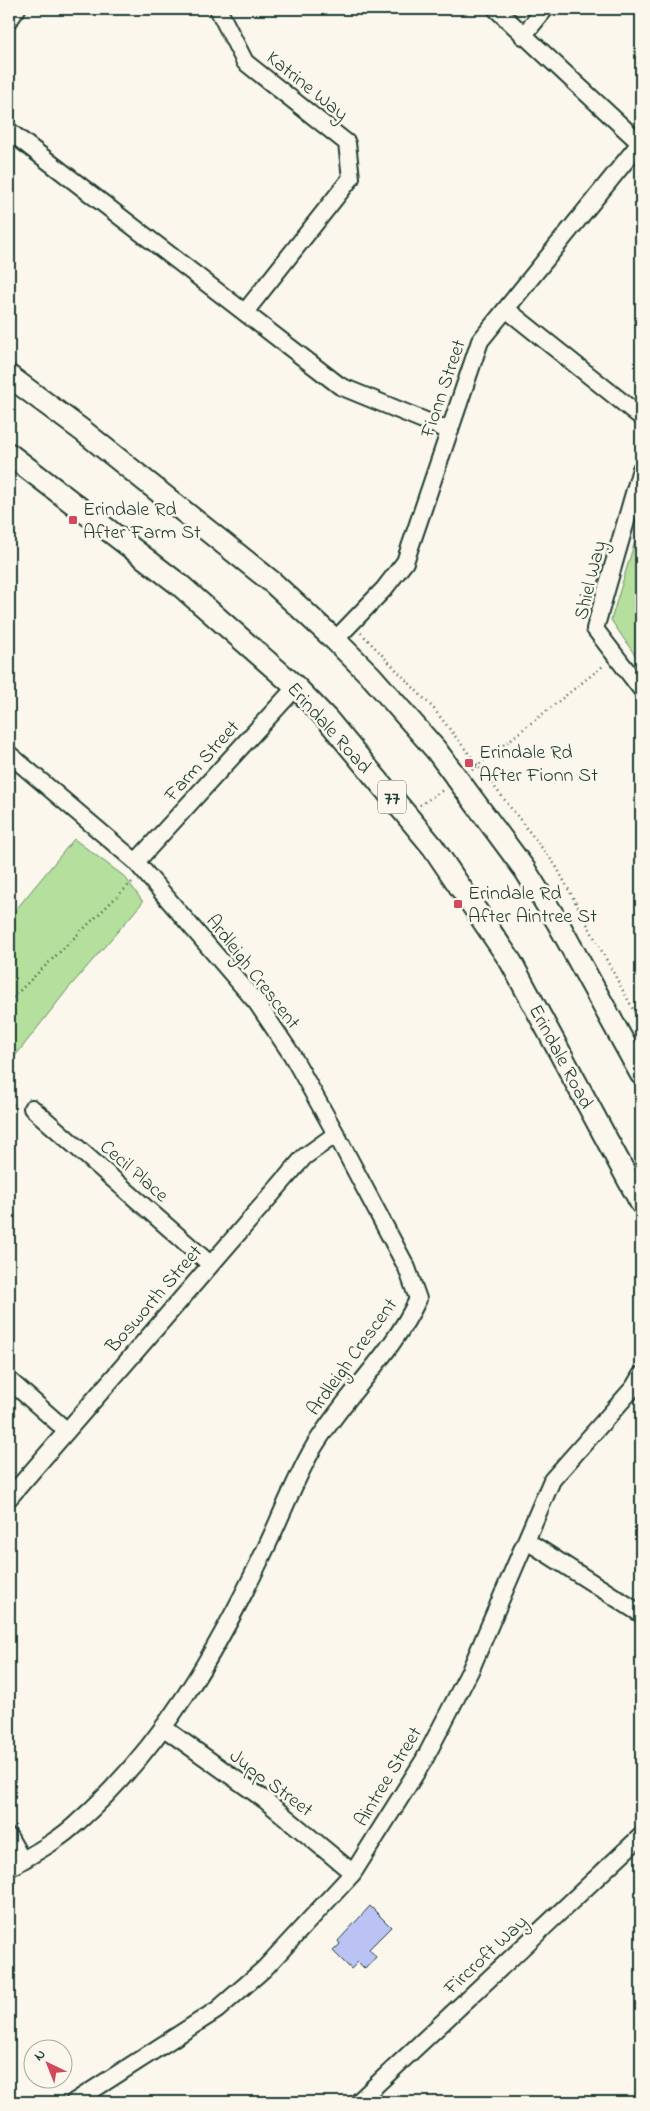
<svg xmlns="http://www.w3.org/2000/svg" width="650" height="2111" viewBox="0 0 650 2111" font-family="'Indie Flower',sans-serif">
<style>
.green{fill:#b4df9c;stroke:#6a8e68}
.building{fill:#bbc3f4;stroke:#1f3d34}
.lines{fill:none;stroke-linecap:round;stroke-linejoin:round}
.minor-casing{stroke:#1f3d34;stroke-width:20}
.major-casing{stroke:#1f3d34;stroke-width:25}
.path{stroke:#1f3d34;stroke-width:2.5;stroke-dasharray:1 4;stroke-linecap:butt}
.minor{stroke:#fbf7ec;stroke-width:16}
.major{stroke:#fbf7ec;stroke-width:21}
.poi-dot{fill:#d1495b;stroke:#fbf7ec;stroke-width:2}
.labels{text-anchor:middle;stroke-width:5;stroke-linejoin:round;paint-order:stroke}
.shield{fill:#fbf7ec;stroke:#61756b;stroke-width:1}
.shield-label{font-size:19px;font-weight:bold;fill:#1f3d34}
.street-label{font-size:20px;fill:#1f3d34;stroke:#fbf7ec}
.poi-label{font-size:20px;fill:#1f3d34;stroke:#fbf7ec;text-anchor:start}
</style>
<rect width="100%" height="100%" fill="#fbf7ec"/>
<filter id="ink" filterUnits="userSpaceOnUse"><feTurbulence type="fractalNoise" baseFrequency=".02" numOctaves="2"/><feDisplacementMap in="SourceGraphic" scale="10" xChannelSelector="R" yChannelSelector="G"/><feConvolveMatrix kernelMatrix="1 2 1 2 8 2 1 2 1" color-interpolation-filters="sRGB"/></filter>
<g filter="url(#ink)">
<path class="green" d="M641 521V664L611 620Z
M74 839 125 877 143 902 67 990 9 1064V918Z"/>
<path class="building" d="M370 1906 391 1927 369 1949 376 1957 365 1969 358 1962 351 1969 333 1951 340 1944 338 1941Z"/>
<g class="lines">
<g class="minor-casing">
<path id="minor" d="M218 9 245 62 347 143 351 178 245 312
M496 9 641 144
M9 20 17 9
M523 36 545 9
M9 131 340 386 450 431
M506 309 641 417
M641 469 595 629 641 689
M335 640 384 589 405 562 480 341 640 143
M9 754 136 862 257 1003 292 1055 336 1134 407 1268 418 1299C392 1355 343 1397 312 1450 294 1482 281 1517 265 1550 217 1651 163 1746 78 1822 58 1841 33 1854 9 1868
M136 862 296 687
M32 1108 210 1264
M9 1380 67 1431
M9 1498 304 1157 336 1134
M527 1541 641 1614
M164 1728 265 1800 353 1873
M9 1837 22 1860
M74 2102 217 2010 264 1969 353 1873 424 1760 470 1671 552 1480 634 1387 641 1375
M358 2102 641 1836"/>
</g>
<g class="major-casing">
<path id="major" d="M9 376 83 431 272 582 335 640 371 676 436 750 525 870 558 923 641 1074
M9 454 181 586 296 687 327 719 433 847 511 962 641 1203"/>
</g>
<path class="path" d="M361 633 434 709 556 866 641 1024
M472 770 603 666
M420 805 443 790
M9 1001 132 882
M9 1104 17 1105"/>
<use href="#minor" class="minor"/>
<use href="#major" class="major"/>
</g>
</g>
<g class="poi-dot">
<rect x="68" y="515" width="10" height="10" rx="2.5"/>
<rect x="464" y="758" width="10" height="10" rx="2.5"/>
<rect x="453" y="899" width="10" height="10" rx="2.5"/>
</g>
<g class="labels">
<rect class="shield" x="378" y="780.5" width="28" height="33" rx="4"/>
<g class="shield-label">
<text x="392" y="804">77</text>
</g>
<g class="street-label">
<text transform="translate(308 85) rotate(39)" y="7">Katrine Way</text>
<text transform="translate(442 388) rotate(-71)" y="7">Fionn Street</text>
<text transform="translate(589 580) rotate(-76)" y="7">Shiel Way</text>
<text transform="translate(330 727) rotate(48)" y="7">Erindale Road</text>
<text transform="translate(201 760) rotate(-48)" y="7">Farm Street</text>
<text transform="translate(254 971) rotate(52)" y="7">Ardleigh Crescent</text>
<text transform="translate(562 1056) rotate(62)" y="7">Erindale Road</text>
<text transform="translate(135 1170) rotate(41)" y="7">Cecil Place</text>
<text transform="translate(153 1298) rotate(-49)" y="7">Bosworth Street</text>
<text transform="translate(351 1356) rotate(-54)" y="7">Ardleigh Crescent</text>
<text transform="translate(387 1776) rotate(-59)" y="7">Aintree Street</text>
<text transform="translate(272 1782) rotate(37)" y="7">Jupp Street</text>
<text transform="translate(485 1954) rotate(-43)" y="7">Fircroft Way</text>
</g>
<g class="poi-label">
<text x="83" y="515">Erindale Rd<tspan x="83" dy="23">After Farm St</tspan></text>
<text x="479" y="758">Erindale Rd<tspan x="479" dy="23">After Fionn St</tspan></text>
<text x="468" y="899">Erindale Rd<tspan x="468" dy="23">After Aintree St</tspan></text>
</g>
</g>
<rect width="650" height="2111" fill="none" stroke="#fbf7ec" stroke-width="30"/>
<rect x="15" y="15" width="620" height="2081" fill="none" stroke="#1f3d34" stroke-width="2" filter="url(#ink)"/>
<g transform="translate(48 2064) rotate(317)"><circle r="24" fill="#fbf7ec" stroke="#a3ada2"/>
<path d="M0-4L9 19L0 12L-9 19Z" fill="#d1495b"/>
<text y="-8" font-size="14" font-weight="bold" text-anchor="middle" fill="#1f3d34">N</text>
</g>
</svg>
